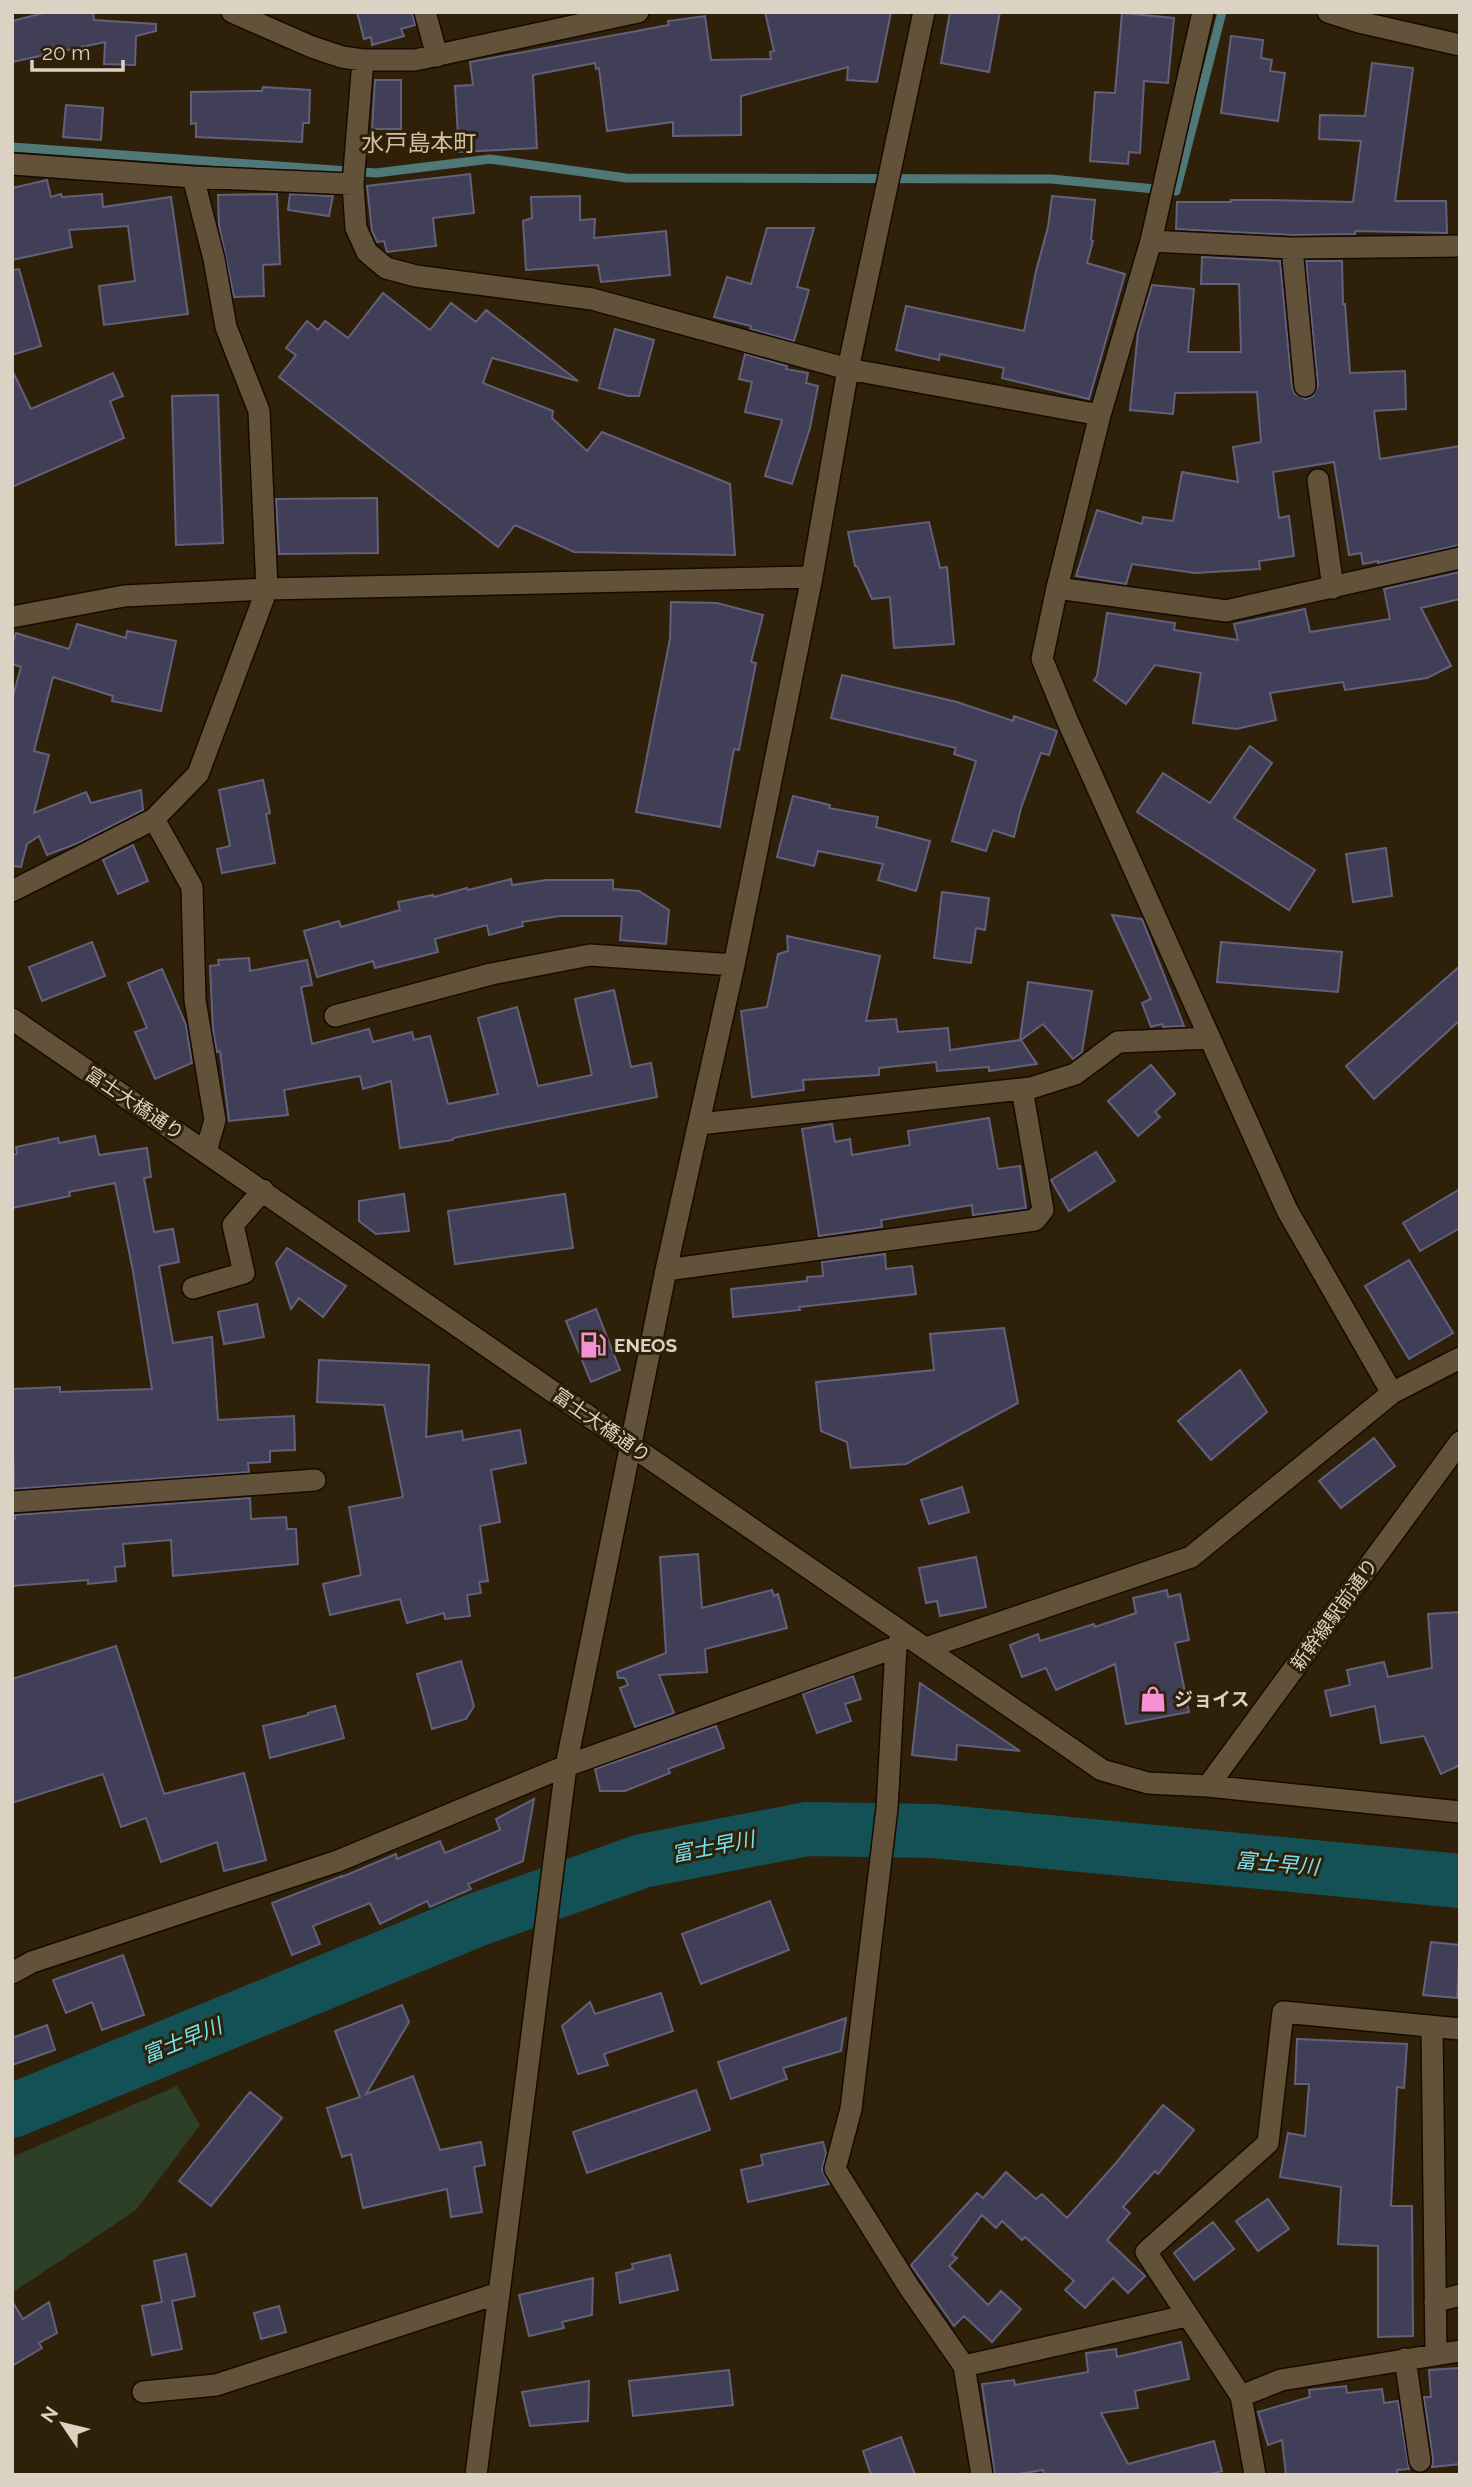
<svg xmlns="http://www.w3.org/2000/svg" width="1472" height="2487" viewBox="0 0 1472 2487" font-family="Raleway,'Noto Sans JP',sans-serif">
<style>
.green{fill:#2e3f27}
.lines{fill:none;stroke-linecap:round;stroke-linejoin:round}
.stream{stroke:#507878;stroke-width:9}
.river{stroke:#145157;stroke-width:54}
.building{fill:#413e57;stroke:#63607b;stroke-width:2}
.minor-casing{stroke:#170a00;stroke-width:24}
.minor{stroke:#615239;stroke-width:21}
.labels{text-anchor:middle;stroke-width:6;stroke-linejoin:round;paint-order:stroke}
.street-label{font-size:19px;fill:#dbd2c4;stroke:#2f2109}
.poi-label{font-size:19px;font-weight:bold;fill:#dbd2c4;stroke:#2f2109;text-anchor:start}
.water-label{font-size:21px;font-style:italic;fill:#73e5f3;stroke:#2f2109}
.quarter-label{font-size:23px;fill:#d2c1a5;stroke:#2f2109}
</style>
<rect width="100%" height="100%" fill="#2f2109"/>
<path class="green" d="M177 2086 200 2125 136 2210 12 2293V2157Z"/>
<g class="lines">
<path class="stream" d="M12 147 376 173 490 159 626 178 1051 179 1176 191 1222 12"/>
<path class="river" d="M12 2111 476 1920 642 1861 807 1829 934 1831 1460 1881"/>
</g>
<path class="building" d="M47 12H93L94 20 156 24V31L136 36 135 65 104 64 105 42 12 62V21Z
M357 12H412L415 25 401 29 404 36 372 45 371 37 364 39Z
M765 12H891L877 82 847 80 848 67 741 96V135L673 136V122L607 131 599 68 596 69 595 63 533 75 537 148 459 152 455 86 473 85 470 62 669 25 668 21 705 16 711 60 771 59 770 52 774 51Z
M950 12H1000L989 72 941 63Z
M1122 13 1174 18 1168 83 1144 81 1140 153 1129 152 1128 164 1090 161 1095 92 1115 93Z
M1231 36 1263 40 1261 58 1272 60 1270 71 1285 73 1278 121 1221 113Z
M1372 63 1413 68 1395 201H1446L1447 233 1355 231V234L1292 235 1176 229 1177 202H1231V200H1266L1353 202 1361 141 1319 139 1320 115 1365 116Z
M375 80H401V129H372Z
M263 87 310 90 309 123H303L302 142 196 137V123L191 124V92L262 91Z
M66 105 103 108 101 140 63 137Z
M470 174 474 213 433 218 436 246 387 252 384 241 377 242 372 231 367 186Z
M47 180 51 197 61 194 62 197 102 194 103 207 171 197 188 314 104 325 99 286 135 281 128 226 69 230 72 247 12 260V188Z
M277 194 280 264 263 265 264 296 234 297 219 225 218 195Z
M290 194 333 196 329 216 288 210Z
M580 196V220L595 219 594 238 666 231 670 275 601 282 598 265 526 270 523 221 532 218 531 197Z
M1052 196 1095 200 1091 240 1093 241 1087 263 1125 274 1089 399 1002 378 1004 368 940 354 939 360 896 350 906 306 1024 331 1036 271 1048 227Z
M767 228H814L797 287 809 290 794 341 750 329 751 326 714 317 727 277 751 284Z
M1202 257 1280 261 1292 387 1295 394 1306 399 1313 396 1318 385 1306 261H1342L1343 304H1345L1350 373 1405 371 1406 409 1374 411 1380 459 1460 446V545L1378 563V561L1363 564 1361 553 1349 555 1334 462 1273 472 1279 518 1289 516 1294 556 1259 561 1260 569 1195 573 1132 564 1126 584 1076 576 1097 510 1142 524 1143 517 1173 521 1182 472 1238 482 1233 447 1261 442 1257 392 1175 393 1173 414 1130 410 1138 332 1152 285 1194 289 1188 352H1241L1239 284H1201Z
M19 269 41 346 12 355V270Z
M383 293 430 330 451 303 476 322 486 310 578 381 492 358 483 383 553 411 552 418 587 451 602 432 730 484 735 555 574 552 515 525 498 547 279 377 296 355 286 348 307 321 318 330 325 321 348 338Z
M615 329 654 340 639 396H628L599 388Z
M745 354 787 366 786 369 808 373 806 383 818 386 810 428 792 484 765 476 782 420 745 412 752 382 739 379Z
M12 370 31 409 113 373 123 396 110 401 124 438 12 487Z
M218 395 223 543 176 545 172 396Z
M377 498 378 553 279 554 276 499Z
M929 522 940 568 947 567 954 644 894 648 890 597 872 599 857 566H855L848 532Z
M1460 572V599L1421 608 1451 666 1427 678 1345 690 1343 682 1270 693 1276 720 1236 729 1193 723 1201 673 1155 665 1126 704 1094 680 1097 676 1107 613 1175 623 1174 630 1238 640 1234 624 1305 609 1310 632 1390 619 1384 589Z
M671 602 717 603 763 615 751 662 756 663 739 750 734 749 720 827 636 812 670 639Z
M77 624 126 638 127 631 176 641 161 711 112 701 113 696 53 677 34 751 49 755 34 813 86 792 91 803 141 790 143 810 78 843 47 855 39 836 27 844 21 867 12 866V700L21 667 12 664V645L16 633 69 649Z
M842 675 957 702 1013 721 1014 716 1057 731 1049 755 1041 753 1021 808 1014 837 993 830 986 851 952 841 976 761 954 754 956 748 831 718Z
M1250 746 1272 763 1234 818 1315 870 1289 910 1137 812 1163 773 1210 803Z
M263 780 270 813 266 814 275 863 222 873 217 849 230 846 219 790Z
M793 796 830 805 829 808 878 817 876 827 930 841 916 891 878 880 883 864 818 851 814 866 777 857Z
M133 845 148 881 118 894 103 860Z
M1386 848 1392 896 1353 902 1346 854Z
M511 879 512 885 546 880H613V889L639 891 669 910 666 944 620 940 622 916H560L522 922 523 926 489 935 487 925 435 939 438 952 375 968 373 961 317 977 304 931 339 921 341 927 400 910 398 902 433 895 434 897 467 888 468 890Z
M942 892 989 898 985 930 976 928 971 963 934 958Z
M1112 915 1142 919 1184 1026 1163 1027 1162 1024 1151 1027 1142 1003 1151 999Z
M787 936 880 956 866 1021 896 1019 898 1032 948 1028 950 1050 1020 1040 1028 982 1092 991 1082 1052 1073 1059 1043 1024 1021 1040 1037 1064 989 1071V1067L937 1071 936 1062 879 1068V1075L803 1080 804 1090 752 1097 741 1011 767 1007 778 954 788 951Z
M92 942 105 976 42 1001 29 967Z
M1221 942 1342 952 1338 992 1217 982Z
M249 958 250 971 307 960 312 985 301 987 312 1044 369 1029 373 1042 412 1032 414 1040 430 1036 448 1104 498 1094 478 1018 517 1007 538 1086 592 1075 575 999 614 990 631 1067 651 1063 657 1097 453 1138V1140L400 1148 391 1081 363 1089 360 1076 284 1090 288 1115 229 1121 220 1051 217 1052 213 1030 210 966 219 965 218 960Z
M1460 966V1020L1374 1099 1346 1066Z
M162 969 186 1025 192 1063 155 1079 135 1032 147 1028 128 983Z
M1151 1065 1175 1094 1155 1112 1160 1117 1138 1136 1108 1101Z
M989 1118 998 1169 1020 1166 1026 1208 973 1215 972 1205 881 1220 882 1227 819 1236 802 1129 832 1124 835 1142 850 1139 852 1155 910 1145 908 1131Z
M95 1136 99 1155 147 1148 151 1177 144 1178 154 1232 173 1229 179 1262 159 1266 173 1343 212 1337 218 1420 294 1416 295 1450 270 1451V1462L248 1463 249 1472 14 1489 12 1389 60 1387V1392L152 1389 133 1271 115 1183 69 1192 70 1196 12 1208V1155L17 1154 16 1147 58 1138 59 1143Z
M1096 1152 1115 1181 1069 1211 1051 1180Z
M1460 1189V1228L1420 1251 1403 1223Z
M404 1194 409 1231 376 1234 359 1221V1201Z
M565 1194 573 1248 455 1264 448 1211Z
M287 1248 346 1286 323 1317 299 1298 291 1309 276 1263Z
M885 1254 886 1269 912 1266 916 1294 799 1307 800 1310 733 1317 731 1289 807 1281V1277L823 1276 822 1262Z
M1409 1260 1453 1333 1409 1359 1365 1286Z
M257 1304 264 1337 224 1344 218 1312Z
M596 1309 620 1370 591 1382 566 1321Z
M1004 1328 1018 1403 906 1464 851 1468 847 1442 821 1431 816 1382 934 1370 930 1334Z
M319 1360 429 1365 426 1437 462 1431 463 1440 520 1430 526 1463 491 1470 500 1522 480 1526 488 1581 479 1582 481 1593 467 1595 470 1616 445 1619 444 1613 407 1623 400 1599 330 1615 323 1584 361 1575 349 1507 403 1497 384 1405 317 1402Z
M1240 1370 1267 1412 1211 1460 1178 1421Z
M1374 1438 1395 1466 1341 1508 1319 1481Z
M962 1487 969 1512 929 1524 921 1500Z
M250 1498 251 1519 286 1517 287 1529H296L298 1564 173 1576 171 1540 123 1544 125 1566 115 1567 116 1581 88 1584V1580L12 1586V1519H15V1515Z
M698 1554 702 1608 772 1590 774 1596 778 1594 787 1628 705 1649 707 1672 659 1675 674 1713 635 1727 620 1688 628 1685 625 1678H618L617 1672 666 1653 660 1557Z
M976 1557 986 1607 940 1616 937 1601 926 1603 919 1568Z
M1167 1590 1168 1597 1180 1594 1189 1640 1175 1643 1189 1712 1126 1724 1115 1664 1056 1690 1046 1668 1022 1677 1010 1645 1038 1634 1040 1641 1094 1624 1095 1627 1136 1613 1133 1598Z
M1460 1612V1765L1441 1774 1424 1736 1381 1743 1375 1706 1331 1716 1325 1691 1350 1685 1347 1670 1384 1662 1388 1677 1432 1668 1428 1614Z
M116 1646 164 1794 244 1773 266 1860 224 1871 217 1842 161 1862 146 1818 121 1827 103 1774 12 1803V1679Z
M461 1661 474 1706 466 1719 432 1729 417 1674Z
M853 1676 861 1699 845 1704 851 1721 817 1733 803 1694Z
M920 1683 1020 1751 957 1745 956 1760 912 1755Z
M335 1706 344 1738 270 1758 263 1726 308 1715V1713Z
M716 1726 724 1748 668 1769 670 1773 625 1791H600L595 1769Z
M534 1799 523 1861 468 1884 471 1889 430 1907 427 1901 380 1924 370 1903 313 1926 320 1944 292 1955 272 1903 342 1876V1877L396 1854 397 1859 440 1841 445 1853 500 1830 496 1819Z
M770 1901 789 1950 701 1984 682 1934Z
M1431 1942 1460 1945 1457 1998 1423 1995Z
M123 1955 144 2015 102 2030 92 2002 66 2013 53 1980Z
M661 1993 673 2031 604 2054 608 2065 578 2074 562 2026 590 2002 595 2014Z
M402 2005 409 2022 366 2094 413 2076 440 2150 481 2142 485 2165 474 2167 482 2212 451 2217 447 2189 363 2208 351 2154 342 2157 327 2108 360 2097 335 2031Z
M846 2018 841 2051 783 2068 787 2079 731 2099 718 2062Z
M47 2025 55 2050 12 2065V2038Z
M1297 2039 1407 2044 1404 2088 1397 2087 1391 2206H1412L1413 2336 1378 2337V2246L1338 2244 1341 2187 1280 2177 1288 2133 1305 2136 1309 2084H1295Z
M696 2090 710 2130 587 2173 573 2132Z
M250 2092 282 2118 211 2206 179 2181Z
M1163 2105 1194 2130 1158 2174 1155 2171 1123 2207 1130 2213 1107 2240 1145 2276 1128 2293 1113 2278 1085 2308 1065 2290 1074 2281 1025 2237 1022 2240 1002 2221 996 2228 982 2215 952 2255 957 2258 949 2266 988 2305 1001 2291 1021 2309 992 2342 964 2316 954 2326 911 2265 977 2193 983 2198 1006 2172 1036 2199 1042 2194 1067 2218 1116 2163Z
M823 2142 826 2153 822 2170 829 2184 748 2202 741 2170 763 2165 761 2155Z
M1268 2199 1289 2229 1258 2251 1236 2221Z
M1213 2222 1234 2249 1194 2280 1174 2253Z
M186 2254 195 2296 172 2301 182 2349 152 2355 142 2306 162 2302 154 2261Z
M670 2255 678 2290 620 2303 616 2273 633 2269 632 2264Z
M593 2278 592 2315 562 2322 564 2328 529 2336 519 2295Z
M12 2301 23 2319 49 2302 57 2333 39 2343 42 2348 12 2366Z
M279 2306 286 2332 261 2339 254 2313Z
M1181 2342 1189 2379 1135 2391 1138 2408 1101 2413 1128 2464 1214 2441 1222 2471 1209 2475H1044L1043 2470 1013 2475H995L982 2384 1014 2380 1015 2385 1088 2372 1086 2353 1116 2349 1117 2357Z
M1460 2368V2464L1432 2467 1433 2459 1424 2397H1431L1429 2370Z
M729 2370 733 2405 633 2416 629 2381Z
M589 2381 588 2421 530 2426 522 2392Z
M1346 2386 1347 2393 1382 2389 1384 2403 1398 2401 1409 2469 1397 2470V2475H1286L1282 2440 1268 2445 1258 2412 1310 2397 1309 2390Z
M901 2437 915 2475H871L863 2451Z"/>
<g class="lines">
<g class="minor-casing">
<path id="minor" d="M232 12 312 47 342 57 363 60H415L638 12
M425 12 437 56
M1203 12 1151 241 1100 415 1057 588 1042 659 1068 722 1287 1210 1392 1393
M1328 12 1359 22 1460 45
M363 60 353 184 356 228 367 252 386 268 416 276 592 299 848 369 1100 415
M12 164 193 177 353 184
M1151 241 1292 248 1460 246
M1292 248 1305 386
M1318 480 1333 588
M1057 588 1226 611 1460 558
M12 617 124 596 267 589 812 577
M154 819 192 887 195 1000 215 1120 206 1151
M12 891 154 819 198 774 267 589 259 411 226 327 214 259 193 177
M335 1016 491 974 590 955 734 965
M12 1019 1102 1770 1148 1783 1208 1786 1460 1812
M699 1124 1031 1088 1075 1074 1118 1042 1210 1038
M666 1270 1035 1220 1043 1210 1022 1089
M193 1288 244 1273 233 1225 263 1190
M12 1502 315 1480
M902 1638 896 1647 887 1808 851 2109 835 2169 909 2287 964 2366 982 2475
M926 1648 1191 1557 1392 1393 1460 1358
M1208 1786 1460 1442
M12 1973 32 1962 338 1861 566 1766 896 1647
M1432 2026 1436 2354
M1435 2302 1460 2295
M1405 2359 1420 2461
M964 2366 1186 2316
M143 2392 216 2385 499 2293
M1241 2396 1281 2380 1460 2351
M476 2475 566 1766 666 1270 734 965 812 577 848 369 924 12
M1255 2475 1241 2396 1146 2252 1268 2143 1283 2012 1460 2029"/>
</g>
<use href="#minor" class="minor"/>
</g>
<defs>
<g id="fuel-bare" transform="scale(2.1)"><path d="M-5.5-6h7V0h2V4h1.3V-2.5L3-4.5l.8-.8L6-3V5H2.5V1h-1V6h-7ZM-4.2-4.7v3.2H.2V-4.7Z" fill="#f491d4" stroke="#2f2109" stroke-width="2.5" paint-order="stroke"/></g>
<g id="shop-bare" transform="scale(2.1)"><path d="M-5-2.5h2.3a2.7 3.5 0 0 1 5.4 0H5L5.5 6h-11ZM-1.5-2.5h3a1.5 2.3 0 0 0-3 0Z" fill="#f491d4" stroke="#2f2109" stroke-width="2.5" paint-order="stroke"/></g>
</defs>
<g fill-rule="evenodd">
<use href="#fuel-bare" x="593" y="1345"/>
<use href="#shop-bare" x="1153" y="1699"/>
</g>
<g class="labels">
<g class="street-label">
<text transform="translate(135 1103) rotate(34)" y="7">富士大橋通り</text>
<text transform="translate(602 1425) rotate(35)" y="7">富士大橋通り</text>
<text transform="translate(1334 1614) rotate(-54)" y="7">新幹線駅前通り</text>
</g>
<g class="poi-label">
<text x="614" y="1352">ENEOS</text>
<text x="1174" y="1706">ジョイス</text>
</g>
<g class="water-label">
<text transform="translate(713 1847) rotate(-11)" y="7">富士早川</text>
<text transform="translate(1277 1864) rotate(5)" y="7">富士早川</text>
<text transform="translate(182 2041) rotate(-22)" y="7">富士早川</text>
</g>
<g class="quarter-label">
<text x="419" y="151">水戸島本町</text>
</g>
</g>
<rect width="1472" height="2487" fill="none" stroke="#dbd2c4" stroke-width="28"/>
<g transform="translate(63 2424) rotate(305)" stroke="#2f2109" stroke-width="5" paint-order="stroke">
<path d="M0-5L12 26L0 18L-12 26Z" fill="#dbd2c4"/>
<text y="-10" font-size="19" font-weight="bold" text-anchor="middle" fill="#dbd2c4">N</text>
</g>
<path d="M32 60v10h91v-10" fill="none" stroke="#dbd2c4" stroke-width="3.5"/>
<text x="42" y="60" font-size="21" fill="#dbd2c4" stroke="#2f2109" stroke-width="5" paint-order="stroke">20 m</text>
</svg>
